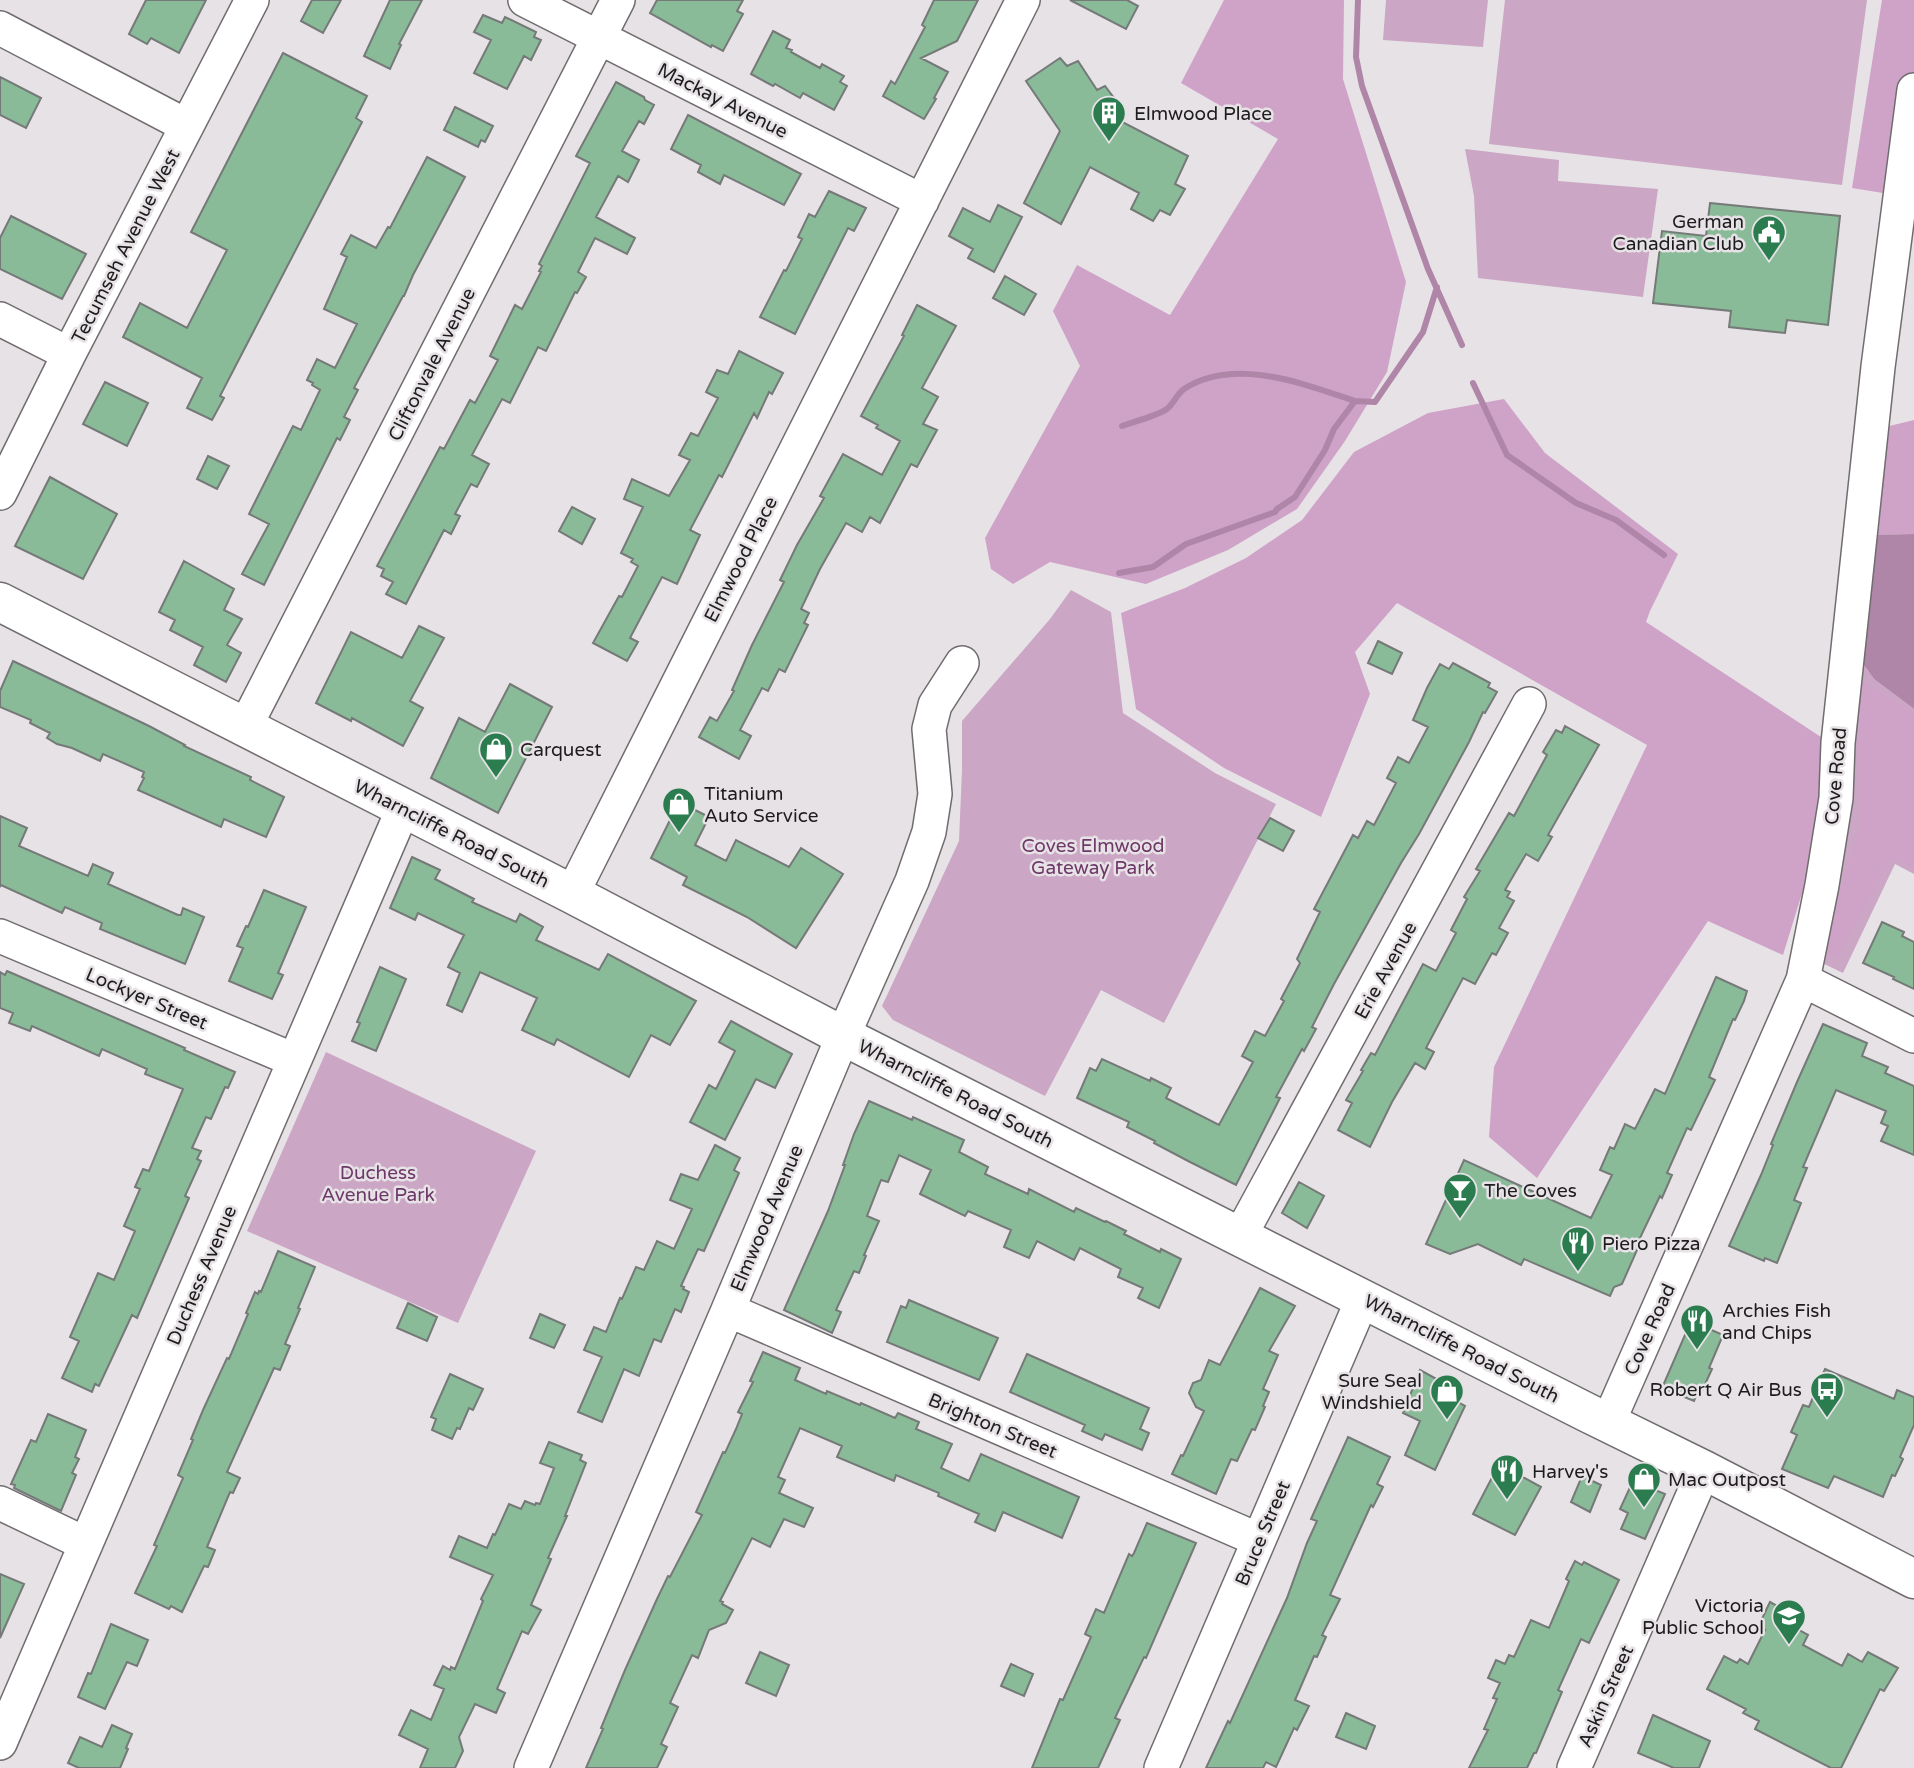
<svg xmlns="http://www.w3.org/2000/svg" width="1914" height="1768" viewBox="0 0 1914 1768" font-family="'Varela Round',sans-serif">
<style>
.green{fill:#cba6c5}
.forest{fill:#cfa3c8}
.water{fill:#af85a8}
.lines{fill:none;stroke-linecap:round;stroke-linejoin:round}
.stream{stroke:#af85a8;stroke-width:6}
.building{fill:#89bb99;stroke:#757977;stroke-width:2}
.minor-casing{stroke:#706c6f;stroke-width:36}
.major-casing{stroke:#706c6f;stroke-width:41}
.minor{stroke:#fff;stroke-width:33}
.major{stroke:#fff;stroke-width:38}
.labels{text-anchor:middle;stroke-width:5;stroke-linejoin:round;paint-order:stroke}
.street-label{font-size:19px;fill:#1e1d1e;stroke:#e7e2e6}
.poi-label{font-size:19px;fill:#1e1d1e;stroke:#e7e2e6;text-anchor:start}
.park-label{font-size:19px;fill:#6e3868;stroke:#e7e2e6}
</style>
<rect width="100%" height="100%" fill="#e7e2e6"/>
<path class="green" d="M1386 0H1488L1483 47 1383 40Z
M1505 0H1867L1842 185 1489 144Z
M1465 149 1559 160 1558 181 1658 189 1643 297 1478 278 1474 196Z
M1071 590 1111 612 1123 713 1215 773 1276 804 1164 1023 1101 990 1045 1096 893 1020 882 1006 959 841 962 770V721L1050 619Z
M1852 648 1874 679 1914 709V874L1895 864 1843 973 1816 960Z
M326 1052 536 1151 458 1323 247 1231Z"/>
<path class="forest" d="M1224 0H1344L1343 79 1406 282 1387 372 1345 441 1297 509 1228 550 1146 584 1050 562 1013 584 991 569 985 538 1080 366 1053 311 1077 265 1170 315 1278 139 1181 83Z
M1882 0H1914V198L1852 188Z
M1504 399 1545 453 1678 554 1650 611 1646 622 1821 737 1819 813 1803 890 1783 955 1708 921 1537 1178 1489 1137 1494 1067 1647 745 1397 603 1355 652 1370 694 1321 817 1224 768 1136 709 1121 613 1185 588 1246 558 1302 520 1354 452 1428 413Z
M1914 420V534L1866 535 1881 428Z
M1860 679 1914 713V869L1892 857 1838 958 1822 951 1860 824Z"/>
<path class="water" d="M1914 534V709L1874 679 1852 648 1866 535Z"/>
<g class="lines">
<path class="stream" d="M1358 0 1356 57 1362 86 1428 269 1462 345
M1473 383 1507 455 1576 503 1616 520 1664 555
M1122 426C1133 422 1159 415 1167 409 1174 403 1177 394 1184 389 1234 356 1304 384 1355 401
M1119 573 1153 567 1186 544 1275 512 1277 509 1295 497 1325 450 1334 429 1355 401 1375 402 1423 332 1437 287"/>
</g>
<path class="building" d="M146 0H206L179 53 151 38 147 44 129 34Z
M312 0H341L323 33 301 21Z
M390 0H422L399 44 401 45 390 69 364 56Z
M657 0H743L737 11 743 14 723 51 712 45 711 47 650 13Z
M934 0H978L957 41 921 58 948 72 934 98 936 99 924 119 883 96 891 81 895 84 925 27 922 25Z
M1070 0H1127L1138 6 1126 29Z
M483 15 502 23 505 17 536 32 534 37 541 40 531 60 524 56 507 89 474 73 491 40 474 32Z
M773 31 790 40 786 48 792 50 791 52 820 68 822 64 844 76 840 82 847 86 834 110 803 93 800 98 775 84 773 86 751 74Z
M283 53 367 96 356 118 362 122 220 396 224 398 212 420 187 408 202 378 123 337 140 303 187 328 227 250 191 232Z
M1060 58 1067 66 1078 61 1097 90 1105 86 1117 102 1101 111 1188 156 1175 184 1185 189 1170 215 1160 210 1153 221 1131 209 1139 193 1090 167 1061 224 1024 203 1060 131 1026 81Z
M0 77 41 98 26 128 0 115Z
M616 82 644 97 645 100 654 105 644 124 639 121 622 151 639 160 628 182 618 176 596 217 635 238 627 254 595 238 578 272 586 277 577 293 575 292 546 351 538 347 510 403 502 399 472 455 489 464 477 487 471 484 455 514 460 516 451 534 444 530 406 604 386 594 393 582 381 576 384 569 377 566 440 447 444 449 470 400 475 403 498 360 490 356 515 305 522 309 541 272 539 271 542 266 539 264 590 163 576 156Z
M455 107 493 126 485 142 481 140 478 147 444 130Z
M688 115 801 174 784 205 724 175 720 184 698 172 701 165 671 149Z
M427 157 465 177 413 275 404 296H403L354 388 358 390 344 417 350 420 340 440 337 438 264 585 242 574 269 524 249 514 293 426 301 430 320 390 312 385 313 383 307 380 317 359 335 368 357 324 324 309 347 257 341 254 351 235 376 248 388 227 390 228Z
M829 191 866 208 854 231 848 228 795 334 760 317 784 270 786 271 802 239 798 237 809 214 815 217Z
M1710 203 1840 216 1828 325 1787 320 1785 333 1729 327 1731 311 1653 303 1662 231 1706 236Z
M998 205 1022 217 994 272 968 258 973 249 949 236 963 208 990 222Z
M11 216 86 254 62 299 0 269V238Z
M1005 276 1036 294 1024 315 993 298Z
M917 305 956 326 922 388 938 397 923 424 937 430 917 467 911 464 880 523 870 517 862 532 846 523 820 569 801 609 809 613 804 623 808 625 785 672 779 669 768 691 762 688 740 730 751 736 739 759 699 737 710 717 717 721 734 691 732 690 752 645 784 582 780 580 797 545 824 498 820 496 843 454 882 475 900 441 876 428 878 425 861 416 904 336 902 335Z
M739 351 783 373 772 394 769 392 757 418 754 413 722 477 719 475 690 530 700 535 677 584 662 577 630 638 638 642 627 661 593 643 619 596 622 597 638 566 631 562 633 559 621 553 643 507 624 499 632 479 669 496 690 460 679 455 691 433 698 436 718 398 706 392 717 370 728 374Z
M105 382 148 403 127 446 83 424Z
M208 456 229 466 217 489 197 479Z
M50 477 117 514 83 579 15 546Z
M572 507 595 519 582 544 559 531Z
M184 561 234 589 224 610 242 619 227 645 241 653 226 682 194 665 203 647 170 630 175 620 159 612Z
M419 626 444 638 410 701 423 708 403 746 352 718 351 721 316 703 351 632 402 658Z
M1378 641 1402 653 1392 674 1368 663Z
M13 661 149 726 185 745 184 746 251 777 250 780 284 797 266 837 224 819 221 827 138 790 144 778 142 777 144 772 103 754 100 761 72 748 57 744 47 738 50 733 30 723 31 720 0 707V691Z
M1453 663 1490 683 1488 687 1497 692 1485 713 1483 712 1469 742 1419 834 1401 863 1334 984 1312 1027 1316 1029 1304 1051 1302 1049 1276 1097 1280 1098 1236 1185 1190 1162 1154 1143 1155 1141 1127 1127 1129 1122 1077 1098 1090 1068 1096 1071 1102 1059 1150 1081 1151 1078 1171 1088 1166 1098 1219 1125 1253 1062 1242 1056 1255 1031 1265 1036 1284 1001 1281 999 1300 963 1297 959 1320 912 1314 909 1353 835 1358 838 1367 821 1374 825 1396 783 1387 778 1398 757 1409 763 1428 727 1413 720 1427 688 1440 664 1449 669Z
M510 684 552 707 498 813 431 778 459 718 485 732Z
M1565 726 1599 745 1548 835 1552 837 1538 861 1526 854 1505 890 1510 892 1507 897 1514 901 1499 928 1508 933 1496 955 1492 953 1475 984 1463 978 1426 1048 1434 1052 1425 1069 1415 1063 1392 1102 1370 1147 1338 1130 1352 1103 1346 1100 1363 1071 1361 1070 1371 1053 1375 1055 1423 964 1436 971 1456 933 1451 930 1467 899 1464 897 1480 871 1476 869 1509 813 1514 816 1547 755 1543 752 1556 730 1562 733Z
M679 802 709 817 695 845 726 861 736 840 789 867 801 848 843 874 796 948 747 917 683 885 687 877 651 858Z
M0 816 27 828 19 846 88 876 93 864 113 873 108 884 178 915H181L183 908 204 917 185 964 100 929 102 923 65 907 62 913 1 885 0 887Z
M1270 818 1294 831 1283 851 1258 838Z
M412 857 440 870 435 879 474 899 472 902 516 922 520 914 543 927 536 940 599 970 608 954 696 1001 670 1045 651 1035 629 1077 557 1039 554 1045 522 1030 537 998 480 972 462 1012 447 1005 460 973 448 967 464 935 418 913 415 920 390 908Z
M264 890 306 907 278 973 283 975 272 999 229 981 243 948 237 946 246 926 248 927Z
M1882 922 1904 932 1902 936 1914 942V989L1893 979 1894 977 1863 963Z
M380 967 406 979 376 1051 352 1041 360 1023 357 1022Z
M7 971 185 1048 184 1050 235 1072 228 1088 225 1087 211 1119 206 1117 192 1148 201 1151 197 1159 201 1161 185 1196 189 1198 137 1318 132 1315 99 1386 95 1384 92 1392 62 1378 79 1341 70 1337 98 1273 114 1280 135 1231 124 1226 140 1189 135 1187 143 1169 149 1171 183 1089 145 1074 147 1069 102 1049 99 1056 32 1026 30 1031 9 1023 13 1013 0 1008V972L5 975Z
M1716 977 1747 991 1744 1001 1735 1020 1733 1019 1709 1077 1715 1080 1691 1130 1687 1128 1667 1173 1672 1175 1662 1198 1660 1196 1639 1240 1641 1241 1622 1284 1614 1287 1610 1296 1524 1259 1521 1265 1478 1244 1450 1254 1426 1244 1464 1160 1591 1218 1612 1175 1600 1170 1610 1147 1614 1149 1625 1124 1635 1129 1655 1089 1665 1094Z
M731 1021 792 1054 775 1088 756 1079 725 1140 690 1122 709 1085 716 1089 735 1051 719 1042Z
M1823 1024 1867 1043 1862 1056 1888 1067 1885 1073 1914 1086V1155L1881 1141 1888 1126 1881 1123 1886 1111 1836 1090 1803 1167 1807 1168 1794 1200 1801 1203 1777 1263 1765 1258 1764 1261 1729 1246 1761 1175 1773 1145 1771 1144 1797 1082Z
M869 1101 912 1120 913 1117 964 1140 959 1152 988 1167 985 1174 1028 1194 1029 1189 1074 1212 1076 1208 1105 1222 1106 1221 1126 1231 1124 1234 1160 1252 1161 1249 1181 1259 1159 1308 1138 1298 1143 1288 1118 1277 1121 1269 1080 1248 1074 1260 1037 1241 1029 1258 1004 1247 1011 1230 968 1211 965 1216 920 1194 931 1170 899 1155 888 1182 881 1180 867 1216 879 1221 864 1255 866 1256 859 1273 854 1271 836 1310 841 1312 832 1333 784 1310 828 1211 845 1165H843L854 1134Z
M715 1145 740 1158 734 1170 739 1173 704 1251 698 1249 681 1286 684 1287 683 1289 689 1292 681 1312 675 1309 661 1342 654 1339 639 1376 624 1369 602 1422 578 1412 602 1357 584 1350 594 1327 606 1332 620 1298 622 1299 636 1267 644 1270 657 1241 674 1249 692 1209 670 1200 681 1174 698 1180Z
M1299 1182 1324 1196 1307 1228 1282 1213Z
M278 1251 315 1267 298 1308 300 1309 285 1344 290 1346 280 1370 274 1368 227 1472 240 1478 233 1493 230 1492 207 1547 215 1550 208 1567 204 1566 182 1612 171 1606 169 1609 135 1593 157 1546 154 1545 183 1478 178 1475 193 1440 191 1439 203 1410 227 1358 229 1359 248 1314 246 1313 255 1292 258 1294 259 1291 261 1292Z
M1260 1288 1295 1306 1269 1351 1278 1355 1263 1389 1269 1392 1263 1406 1265 1407 1255 1430 1252 1429 1237 1461 1231 1459 1216 1494 1172 1474 1181 1455 1183 1456 1204 1411 1196 1407 1189 1393 1193 1383 1201 1380 1209 1360 1220 1365Z
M909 1300 998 1338 979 1380 887 1342 901 1306 906 1308Z
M408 1303 437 1317 427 1341 397 1328Z
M540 1314 565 1325 554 1348 530 1338Z
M1691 1321 1723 1335 1709 1368 1712 1369 1702 1391 1699 1389 1694 1401 1662 1388Z
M763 1352 800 1368 795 1380 826 1394 827 1391 860 1405 861 1403 895 1418 898 1413 919 1422 916 1429 952 1444 941 1468 969 1481 981 1454 1079 1497 1062 1538 1003 1512 995 1531 975 1522 979 1514 938 1496 939 1493 896 1475 894 1481 837 1457 842 1446 800 1428 778 1477 785 1480 779 1493 813 1508 804 1527 784 1519 770 1547 752 1538 720 1601 723 1602 722 1604 733 1610 726 1623 709 1630 698 1658 692 1655 670 1703 678 1707 661 1744 667 1747 657 1768H586L603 1729 601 1728 625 1670 657 1599 668 1576 670 1577 702 1515 696 1512 723 1452 725 1453 736 1429 742 1414 738 1412 753 1382 750 1381Z
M1027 1354 1149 1408 1140 1429 1149 1433 1142 1450 1105 1434 1102 1440 1082 1431 1085 1425 1010 1392Z
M1825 1369 1894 1399 1897 1390 1914 1397V1425L1900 1457 1903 1459 1895 1476 1892 1475 1883 1497 1834 1476 1828 1488 1782 1469 1797 1435 1791 1432 1803 1405 1809 1407Z
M1420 1370 1442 1382 1438 1391 1465 1406 1435 1470 1405 1455 1420 1421 1403 1413Z
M450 1374 483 1389 473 1410 469 1408 460 1429 457 1428 452 1439 432 1430 436 1419 431 1417Z
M48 1414 86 1430 75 1457 79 1459 72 1473 76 1475 61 1511 18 1490 14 1488 15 1485 11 1484 31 1440 36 1442Z
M1348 1437 1390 1457 1377 1484 1383 1487 1373 1507 1371 1505 1330 1595 1340 1599 1322 1635 1326 1637 1317 1657 1314 1656 1295 1700 1309 1706 1297 1730 1294 1728 1276 1767 1266 1762 1263 1768H1206L1228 1721 1230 1723 1287 1598 1307 1543 1317 1521 1311 1519Z
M549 1442 582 1455 580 1460 586 1463 565 1516H567L548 1558 551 1559 531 1605 541 1610 528 1634 522 1631 497 1689 505 1693 496 1713 475 1704 459 1737 463 1751 455 1768H420L428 1749 399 1735 411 1710 431 1720 444 1689 434 1685 443 1666 450 1670 451 1667 455 1669 483 1601 481 1599 493 1575 450 1557 459 1536 487 1548 493 1534 495 1535 509 1504 521 1509 525 1501 535 1505 536 1503 540 1504 554 1468 540 1463Z
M1499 1464 1541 1487 1515 1535 1473 1514Z
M1582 1476 1601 1485 1590 1512 1571 1502Z
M1632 1483 1642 1487 1643 1485 1665 1494 1645 1539 1621 1529 1628 1513 1620 1509Z
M1147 1523 1196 1543 1146 1658 1144 1657 1115 1718 1120 1720 1098 1768H1032L1060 1699 1063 1700 1091 1637 1085 1634 1096 1609 1104 1613 1129 1554 1132 1556 1134 1553Z
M1575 1561 1582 1565 1584 1562 1619 1580 1589 1643 1581 1639 1558 1690 1562 1692 1536 1753H1534L1527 1768H1469L1488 1730 1484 1729 1497 1699 1493 1698 1500 1683 1488 1678 1496 1660 1505 1664 1509 1655 1514 1657 1531 1620 1549 1628 1569 1581 1566 1579Z
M0 1574 24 1584 0 1638Z
M1770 1602 1799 1618 1794 1627 1808 1635 1803 1645 1842 1666 1848 1654 1862 1662 1868 1652 1898 1668 1884 1691 1880 1689 1841 1768H1831L1755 1729 1759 1721 1743 1713 1746 1709 1707 1689 1724 1656 1737 1663 1740 1659 1748 1664 1765 1630 1758 1627Z
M111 1624 148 1640 137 1666 127 1662 105 1709 78 1697 88 1673 91 1674Z
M760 1652 789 1665 776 1696 746 1683Z
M1011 1664 1033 1674 1024 1696 1001 1686Z
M1346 1713 1375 1726 1366 1749 1336 1737Z
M1653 1715 1710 1741 1699 1768H1674L1638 1753Z
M112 1725 132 1734 126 1748 128 1749 120 1768H79L68 1763 80 1737 102 1747Z"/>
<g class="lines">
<g class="minor-casing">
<path id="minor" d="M525 0 922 201
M0 28 187 126
M0 319 69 354
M0 493 69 354 252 0
M245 727 618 0
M572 894 1023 0
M0 936 294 1060
M1803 980 1914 1036
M1240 1236 1529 704
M728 1310 1259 1540
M1608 1423 1803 980 1822 885 1836 798 1838 743 1878 367 1914 90
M0 1503 86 1544
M0 1743 403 809
M531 1768 728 1310 843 1036 912 881 929 832 935 794 929 729 935 705 962 663
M1161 1768 1363 1298
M1574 1768 1704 1470"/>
</g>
<g class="major-casing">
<path id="major" d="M0 602 572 894 843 1036 1588 1413 1704 1470 1914 1579"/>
</g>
<use href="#minor" class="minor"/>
<use href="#major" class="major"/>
</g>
<defs>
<g id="building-pin" transform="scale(1.75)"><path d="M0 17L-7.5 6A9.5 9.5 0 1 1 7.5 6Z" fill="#2b7d4f" stroke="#e7e2e6"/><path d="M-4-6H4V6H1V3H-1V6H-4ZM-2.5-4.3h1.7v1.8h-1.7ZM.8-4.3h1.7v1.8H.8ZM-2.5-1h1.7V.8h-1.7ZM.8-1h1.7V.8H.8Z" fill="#fff"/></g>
<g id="civic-pin" transform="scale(1.75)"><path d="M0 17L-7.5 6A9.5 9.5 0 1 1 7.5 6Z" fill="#2b7d4f" stroke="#e7e2e6"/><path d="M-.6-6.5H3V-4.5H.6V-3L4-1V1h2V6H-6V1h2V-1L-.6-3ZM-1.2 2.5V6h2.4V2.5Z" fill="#fff"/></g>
<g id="shop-pin" transform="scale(1.75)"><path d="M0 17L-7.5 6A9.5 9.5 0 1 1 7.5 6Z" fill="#2b7d4f" stroke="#e7e2e6"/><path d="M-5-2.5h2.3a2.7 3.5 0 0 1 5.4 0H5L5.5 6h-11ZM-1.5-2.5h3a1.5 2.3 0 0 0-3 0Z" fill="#fff"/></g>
<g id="bar-pin" transform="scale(1.75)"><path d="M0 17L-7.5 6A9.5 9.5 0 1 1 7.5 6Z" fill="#2b7d4f" stroke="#e7e2e6"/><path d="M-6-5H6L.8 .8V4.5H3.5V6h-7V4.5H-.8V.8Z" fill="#fff"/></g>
<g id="restaurant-pin" transform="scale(1.75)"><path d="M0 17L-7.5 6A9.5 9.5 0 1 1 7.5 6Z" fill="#2b7d4f" stroke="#e7e2e6"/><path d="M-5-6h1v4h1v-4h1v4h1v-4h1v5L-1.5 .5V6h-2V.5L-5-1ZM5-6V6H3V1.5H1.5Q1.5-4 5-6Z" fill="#fff"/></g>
<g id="bus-pin" transform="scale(1.75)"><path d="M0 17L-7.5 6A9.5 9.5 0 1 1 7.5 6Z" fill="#2b7d4f" stroke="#e7e2e6"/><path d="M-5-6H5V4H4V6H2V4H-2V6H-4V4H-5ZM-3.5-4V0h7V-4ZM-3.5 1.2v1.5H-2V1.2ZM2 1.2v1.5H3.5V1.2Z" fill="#fff"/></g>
<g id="school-pin" transform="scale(1.75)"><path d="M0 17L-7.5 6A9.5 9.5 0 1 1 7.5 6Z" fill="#2b7d4f" stroke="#e7e2e6"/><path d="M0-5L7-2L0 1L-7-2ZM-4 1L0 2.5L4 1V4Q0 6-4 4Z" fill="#fff"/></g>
</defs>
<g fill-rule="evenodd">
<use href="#building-pin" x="1109" y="113"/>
<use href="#civic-pin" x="1769" y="232"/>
<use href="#shop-pin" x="496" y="749"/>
<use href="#shop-pin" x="679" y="804"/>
<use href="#bar-pin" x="1460" y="1190"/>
<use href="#restaurant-pin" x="1578" y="1243"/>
<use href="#restaurant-pin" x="1697" y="1321"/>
<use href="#bus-pin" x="1827" y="1389"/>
<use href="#shop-pin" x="1447" y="1391"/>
<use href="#restaurant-pin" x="1507" y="1471"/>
<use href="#shop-pin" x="1644" y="1479"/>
<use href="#school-pin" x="1789" y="1616"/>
</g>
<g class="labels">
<g class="street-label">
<text transform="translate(723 100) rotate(27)" y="7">Mackay Avenue</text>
<text transform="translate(125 246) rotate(-63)" y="7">Tecumseh Avenue West</text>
<text transform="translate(431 364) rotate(-63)" y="7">Cliftonvale Avenue</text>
<text transform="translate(740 559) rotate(-63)" y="7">Elmwood Place</text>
<text transform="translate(1835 776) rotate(-85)" y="7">Cove Road</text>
<text transform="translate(452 833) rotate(27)" y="7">Wharncliffe Road South</text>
<text transform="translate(1385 970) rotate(-61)" y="7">Erie Avenue</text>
<text transform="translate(147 998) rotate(23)" y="7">Lockyer Street</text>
<text transform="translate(956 1093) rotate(27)" y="7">Wharncliffe Road South</text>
<text transform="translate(766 1218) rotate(-67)" y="7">Elmwood Avenue</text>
<text transform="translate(201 1275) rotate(-67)" y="7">Duchess Avenue</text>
<text transform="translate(1649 1329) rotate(-66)" y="7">Cove Road</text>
<text transform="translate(1462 1348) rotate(27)" y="7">Wharncliffe Road South</text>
<text transform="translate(993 1425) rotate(23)" y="7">Brighton Street</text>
<text transform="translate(1262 1533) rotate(-67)" y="7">Bruce Street</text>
<text transform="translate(1605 1696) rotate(-66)" y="7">Askin Street</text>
</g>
<g class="poi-label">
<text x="1134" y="120">Elmwood Place</text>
<text x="1744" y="228" text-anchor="end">German<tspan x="1744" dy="22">Canadian Club</tspan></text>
<text x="520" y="756">Carquest</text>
<text x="704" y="800">Titanium<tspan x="704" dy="22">Auto Service</tspan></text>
<text x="1484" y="1197">The Coves</text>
<text x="1602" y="1250">Piero Pizza</text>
<text x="1722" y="1317">Archies Fish<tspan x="1722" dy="22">and Chips</tspan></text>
<text x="1422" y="1387" text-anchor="end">Sure Seal<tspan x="1422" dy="22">Windshield</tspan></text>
<text x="1802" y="1396" text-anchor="end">Robert Q Air Bus</text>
<text x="1532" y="1478">Harvey's</text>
<text x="1668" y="1486">Mac Outpost</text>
<text x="1764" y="1612" text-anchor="end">Victoria<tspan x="1764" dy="22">Public School</tspan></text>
</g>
<g class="park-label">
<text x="1093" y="852">Coves Elmwood<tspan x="1093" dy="22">Gateway Park</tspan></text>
<text x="378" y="1179">Duchess<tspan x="378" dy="22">Avenue Park</tspan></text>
</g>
</g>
</svg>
